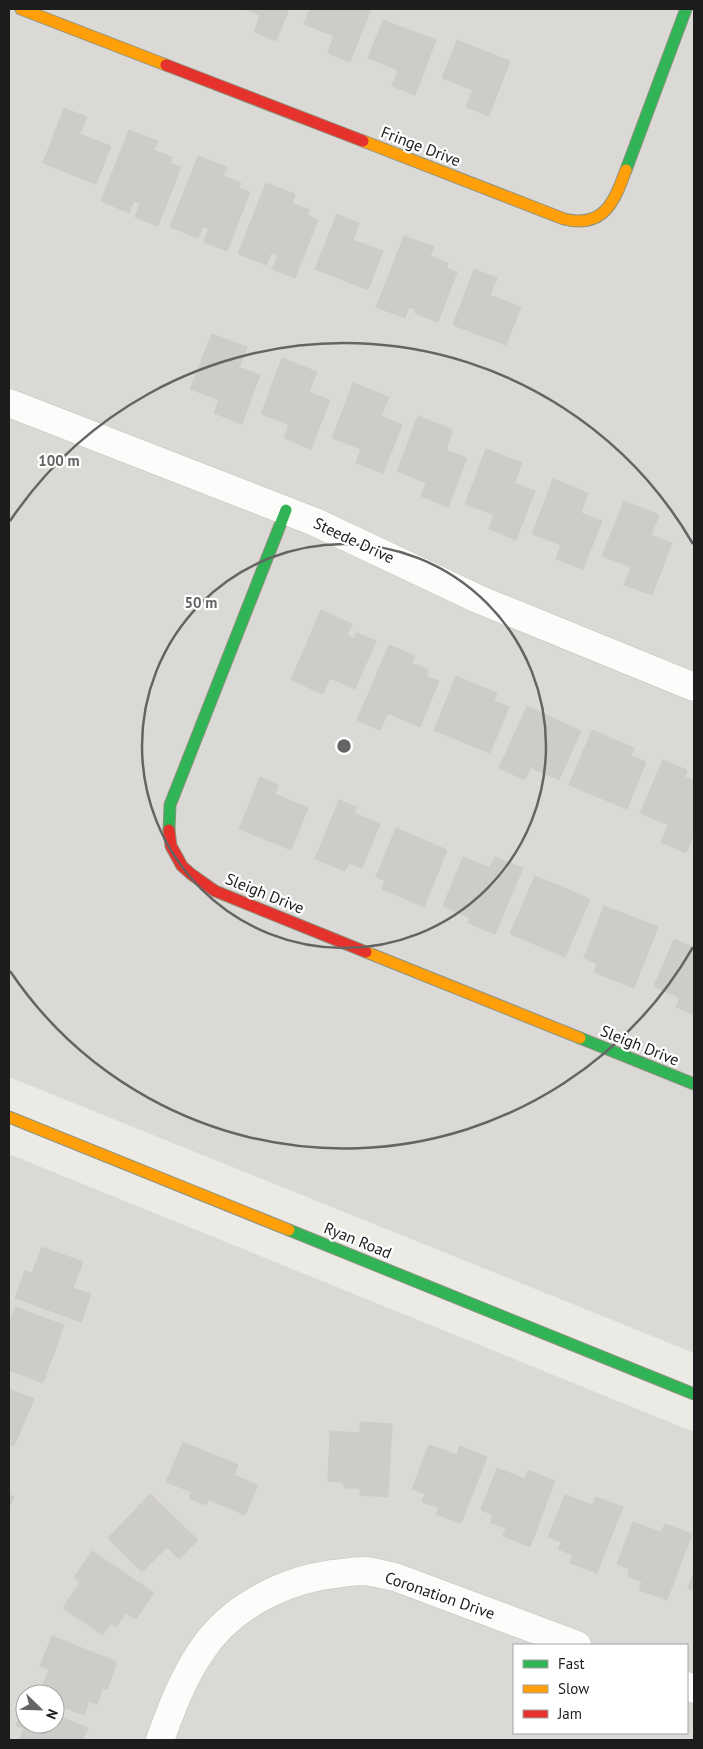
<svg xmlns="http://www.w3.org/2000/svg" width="703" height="1749" viewBox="0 0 703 1749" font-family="'PT Sans',sans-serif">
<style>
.residential{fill:#dad9d6;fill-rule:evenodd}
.building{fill:#cdccc8;stroke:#ceccc7}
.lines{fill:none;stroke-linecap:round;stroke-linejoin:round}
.street-casing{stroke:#c2c1bf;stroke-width:29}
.fast-casing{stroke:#8f927f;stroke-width:13}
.slow-casing{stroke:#8f927f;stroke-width:13}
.jam-casing{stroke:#8f927f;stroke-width:13}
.street{stroke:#fcfcfb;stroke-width:28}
.fast{stroke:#30b455;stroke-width:11}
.slow{stroke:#ff9f0a;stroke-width:11}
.jam{stroke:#e5322d;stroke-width:11}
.ring{fill:none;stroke:#646462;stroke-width:2.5}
.labels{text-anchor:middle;stroke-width:4.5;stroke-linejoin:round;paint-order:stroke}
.street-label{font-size:16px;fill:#1c1c1c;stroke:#fff}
.centre{fill:#646462;stroke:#fff;stroke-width:2.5}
.ring-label{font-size:15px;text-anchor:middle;font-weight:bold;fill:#646462;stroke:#fff;stroke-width:4.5;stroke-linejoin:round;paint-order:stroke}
</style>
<rect width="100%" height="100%" fill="#ebeae5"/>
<path class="residential" d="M9 9H694V1353L9 1077Z
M9 1154 694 1432V1740H9ZM514 1645H687V1733H514ZM25 1694H55V1724H25Z"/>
<path class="building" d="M243 9H289L276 41 254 32 260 15Z
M310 9H371L350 62 328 53 334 36 304 24Z
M383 20 436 40 415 95 392 86 398 70 368 58Z
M457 40 510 61 489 116 466 107 473 90 442 78Z
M64 108 87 117 80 134 111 146 96 184 43 163Z
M129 130 158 141 154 150 172 157 170 163 181 167 158 226 135 217 140 203 134 201 129 213 101 201Z
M198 156 227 167 223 176 241 183 239 188 250 192 227 251 203 242 209 229 203 226 198 238 170 227Z
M266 183 295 194 292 203 310 210 307 215 318 220 295 278 272 269 278 256 271 253 267 265 238 254Z
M337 214 359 223 353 240 383 251 368 290 315 269Z
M404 236 434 247 430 256 448 263 446 268 457 272 438 322 415 313 416 309 409 307 405 318 376 307Z
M474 269 497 278 490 295 521 307 506 345 453 325Z
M212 334 247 347 239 367 260 375 242 424 214 413 219 400 190 389Z
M282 358 317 372 309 392 330 400 311 449 284 438 289 425 261 414Z
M353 383 389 397 381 416 402 425 383 473 356 463 361 449 332 438Z
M418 416 453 430 446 450 467 458 448 507 421 496 426 483 397 471Z
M486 449 522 463 514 483 535 491 516 540 489 529 494 515 465 504Z
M553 479 588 493 581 513 602 521 583 569 556 559 561 545 532 534Z
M624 501 659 515 651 535 672 543 652 595 624 585 631 567 602 556Z
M321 610 352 624 347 635 354 639 357 633 376 641 355 689 330 678 323 694 291 680Z
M389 645 415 656 412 663 429 670 426 676 439 681 420 727 388 713 380 730 357 720Z
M456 676 497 693 494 701 509 707 490 753 434 730Z
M527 706 581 731 559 780 531 767 525 780 499 768Z
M592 730 634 748 631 756 646 762 627 809 569 785Z
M663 760 687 770 685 777 694 781V833L686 853 661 842 668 825 640 813Z
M260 777 278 785 275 794 308 808 291 850 239 829Z
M339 800 356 807 354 813 380 824 362 868 349 863 345 871 315 859Z
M396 828 447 850 424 907 382 889 385 881 376 877Z
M463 857 490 868 495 857 523 868 495 934 468 923 470 918 443 906Z
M535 876 590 899 565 957 510 934Z
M604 906 658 927 634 988 594 972 597 964 584 958Z
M674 939 694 948V1015L676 1007 680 998 654 986Z
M42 1247 83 1262 73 1288 91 1294 81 1322 15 1298 25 1271 32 1273Z
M15 1307 64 1325 43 1383 9 1370V1324Z
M9 1389 34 1399 14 1446 9 1444Z
M360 1422 392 1424 388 1497 360 1495V1488H345L343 1482 328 1481 330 1431 360 1433Z
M183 1442 238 1465 234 1475 258 1485 245 1515 209 1500 206 1505 189 1498 192 1492 166 1482Z
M429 1445 457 1455 460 1446 487 1457 461 1523 436 1514 439 1508 422 1502 425 1494 412 1489Z
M497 1468 525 1479 528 1470 555 1481 530 1547 503 1536 506 1528 491 1523 493 1515 481 1510Z
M9 1494 14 1497 9 1509Z
M150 1494 198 1540 179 1559 167 1547 142 1572 108 1538Z
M565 1495 592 1505 596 1497 623 1507 597 1573 570 1563 573 1555 558 1549 561 1542 548 1537Z
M633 1522 661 1532 665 1524 692 1534 667 1600 639 1590 642 1582 628 1576 630 1569 617 1564Z
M92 1551 154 1593 136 1619 126 1613 116 1627 111 1623 103 1635 63 1608 80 1582 74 1578Z
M694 1571V1590L688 1588Z
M52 1636 117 1662 107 1689 103 1688 97 1704 89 1701 84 1715 55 1704V1694H40L49 1670 40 1666Z
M24 1703 25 1724H55V1715L88 1728 83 1740H19L24 1729 16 1726Z"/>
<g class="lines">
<g class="street-casing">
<path id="street" d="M9 403 315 522 478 599 694 687
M687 1686 694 1689
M160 1740C171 1710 182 1680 200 1653 230 1606 287 1578 342 1573 349 1572 357 1571 365 1571 375 1572 385 1575 395 1577L577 1645"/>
</g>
<g class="fast-casing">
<path id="fast" d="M626 170 686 9
M169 830 170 805 286 510
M580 1038 694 1084
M289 1230 694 1394"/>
</g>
<g class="slow-casing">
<path id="slow" d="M21 9 166 65
M363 141 564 219C604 229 614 202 626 170
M366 952 580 1038
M9 1117 289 1230"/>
</g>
<g class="jam-casing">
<path id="jam" d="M166 65 363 141
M169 830 171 846 182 866 191 874 215 891 366 952"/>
</g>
<use href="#street" class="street"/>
<use href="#fast" class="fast"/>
<use href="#slow" class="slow"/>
<use href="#jam" class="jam"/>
</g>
<g class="ring">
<circle cx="344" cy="746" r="202"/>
<path d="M693 947A403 403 0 0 1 10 971M10 521A403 403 0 0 1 693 544"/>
</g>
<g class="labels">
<g class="street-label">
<text transform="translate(421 146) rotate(21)" y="6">Fringe Drive</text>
<text transform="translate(354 540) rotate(25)" y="6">Steede Drive</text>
<text transform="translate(265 893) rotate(22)" y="6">Sleigh Drive</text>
<text transform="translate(640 1045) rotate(22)" y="6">Sleigh Drive</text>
<text transform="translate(358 1240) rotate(22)" y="6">Ryan Road</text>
<text transform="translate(440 1595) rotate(19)" y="6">Coronation Drive</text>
</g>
</g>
<circle cx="344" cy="746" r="8" class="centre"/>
<g class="ring-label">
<text x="59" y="466">100 m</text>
<text x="201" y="608">50 m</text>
</g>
<rect width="703" height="1749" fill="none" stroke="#1c1c1c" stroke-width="20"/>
<rect x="513" y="1644" width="175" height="90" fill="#ffffff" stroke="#a4a4a4"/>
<rect x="523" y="1660" width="25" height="8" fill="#30b455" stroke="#a4a4a4"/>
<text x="558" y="1669" font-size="15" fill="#1c1c1c">Fast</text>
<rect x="523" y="1685" width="25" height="8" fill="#ff9f0a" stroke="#a4a4a4"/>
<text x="558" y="1694" font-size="15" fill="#1c1c1c">Slow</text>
<rect x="523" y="1710" width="25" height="8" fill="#e5322d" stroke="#a4a4a4"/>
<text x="558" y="1719" font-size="15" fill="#1c1c1c">Jam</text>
<g transform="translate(40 1709) rotate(113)"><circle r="24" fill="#ffffff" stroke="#a4a4a4"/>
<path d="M0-4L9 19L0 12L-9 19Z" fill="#646462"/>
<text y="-8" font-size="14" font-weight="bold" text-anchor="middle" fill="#1c1c1c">N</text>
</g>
</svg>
